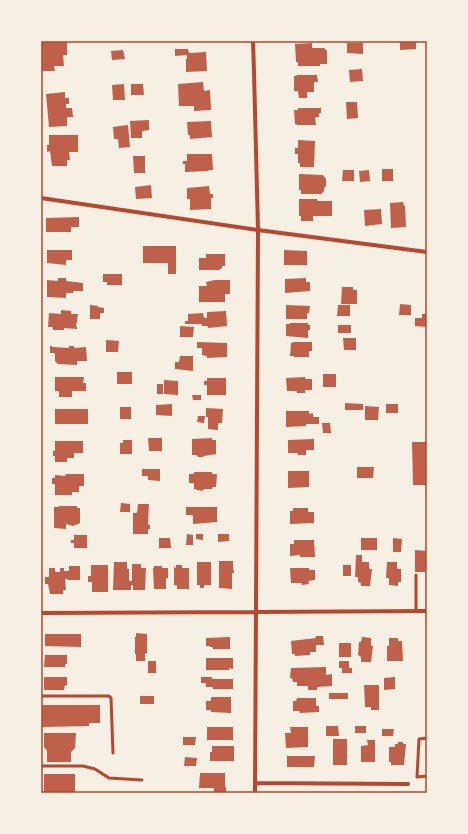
<svg xmlns="http://www.w3.org/2000/svg" width="468" height="834" viewBox="0 0 468 834" font-family="'DejaVu Sans',sans-serif">
<style>
.building{fill:#bf614a}
.lines{fill:none;stroke-linecap:round;stroke-linejoin:round}
.service{stroke:#b5482f;stroke-width:3}
.minor{stroke:#b5482f;stroke-width:4}
.neatline{fill:none;stroke:#b5482f;stroke-width:1.5}
</style>
<rect width="100%" height="100%" fill="#f6efe4"/>
<path class="building" d="M41 41H67V55H63L64 66H54L55 71H41Z
M400 41H416V49L400 50Z
M312 43V48H324L327 51V64H320V66H298V62H296L295 44Z
M347 43H363V54L347 53Z
M175 49H188L189 53 206 52 207 71 186 72V59H187V55L175 56Z
M123 50 125 59 112 60 111 51Z
M362 69 363 81 350 82 349 70Z
M297 75H317L318 82H314V92H307V98H299L298 91H294V76H297Z
M203 82 204 91 210 90 211 110 194 111V106H179L178 84Z
M124 84 125 100H113L112 85Z
M131 84H143L144 95H131Z
M65 92V98H69V104H66V108H72L73 117H67V126L49 127 46 94Z
M346 102H357L358 118 347 119Z
M298 108H321V113H319V117H315L316 125H297V124H295L294 110H298Z
M149 120V130L142 131V138H131L130 121Z
M211 121 212 137 190 139V135H188L187 122Z
M128 125 130 147 119 148 118 139H114L113 127Z
M49 135H78V152H69L70 160H67V166H52L50 151 47 152V145H49Z
M298 140 315 141 314 167H300V163H298V154H295V148H298Z
M187 154H212L213 170H208L209 171 185 172V164H183V161H187Z
M133 156H145V173H134Z
M382 169H393V181H382Z
M343 170H354V181H342Z
M369 170 370 181 360 182 359 171Z
M299 174 323 175 326 179V186L324 188V191L321 194H301V190H299Z
M151 185 152 198 136 199 135 187Z
M209 186 210 194H213V198H211V209L190 210V199H187V188Z
M299 199H317V201H332V216H313V221H301V216H299Z
M403 202 404 206H405L406 227 391 228 390 203Z
M381 209 382 224 365 226 364 210Z
M79 217V227H71V232H46V218Z
M143 246H176V274H168V263H143Z
M47 250H72V260H66V265L47 263Z
M284 250 307 251V265H284Z
M206 254H225V266H222V268L219 270H199V258H206Z
M103 274H122V285H107V282H103Z
M58 278H66V281L83 283V291H73V293H66V298L47 297V280L58 281Z
M306 278V282H310V291L285 293V279Z
M215 280H230V294H225V302H199V286H207L206 282Z
M342 287H353V290H357V304H341Z
M400 304 411 305V315H399Z
M90 305 98 306V307L104 308V313H100V319H90Z
M286 305 310 306 309 313H307V319H286Z
M338 305H350V316H337Z
M61 310 71 311V314H78L76 327H77V329L64 328V330H53V327H48L49 313 61 314Z
M226 311 227 326 208 328V326H202V324H185V321H188V314L203 313 204 318H207V312Z
M422 314H427V327L415 326V318H422Z
M290 323H308V325H310V330H308V338L286 336V324H290Z
M338 325H351V333H338Z
M180 326 194 327 193 337H180Z
M343 338H356V350H344Z
M106 340 119 341 118 352H106Z
M197 342 227 343V357L207 358V356L202 355V348H197Z
M294 342H312V351H309V357H294V356H290L291 343Z
M50 346H52V347L69 348V346H74V348L86 347 87 361H77V365L58 364 55 361V353H50Z
M180 356H193V371L175 369V362H179Z
M117 372H132V384H117Z
M323 374H336V387H323Z
M55 377H84L83 383H86V391H72V397H59V391H55Z
M305 377V379H312V390H305V393H297V391H287L286 378Z
M207 378H226V395H207V385H204V381H207Z
M164 380 178 381V395L164 394Z
M157 384H163V394H157Z
M192 395H201V400H193Z
M345 403 363 404V410H345Z
M172 404V416L156 415V405Z
M386 404H398V413H386Z
M365 406 379 407 378 420H365Z
M120 407H131V419H120Z
M206 408 223 409 222 423H218V430L208 429V417H206Z
M55 409H88V424H55Z
M286 411H309V414L313 413V417H319V424H306V426L286 427Z
M198 416H205L204 423 197 422Z
M322 423H330L331 433H323Z
M148 438H162V451H149Z
M212 438V440H216V454L204 456 203 457H198L197 455H192V439Z
M314 439V450H306V455H298V453H288V440Z
M123 440H132V454H120V443H123Z
M55 441H83V453H74V458H67V462H55V456H53V451H55Z
M412 442H427V485H413Z
M357 467H374L373 478H357Z
M142 469H160V481L148 480V476H142Z
M288 471H309V487L288 488Z
M194 472H212V474H217L216 487H212V489H204L202 491 194 489V483H189V474H194Z
M66 474H84V486H79V492H72V495H55V484H52V478H55V475L65 476Z
M121 503 130 504V512H120Z
M138 504H149L148 525H150V529H148V534H133V513H137Z
M59 506H77V508H80V523L73 526 66 524V529L54 528V507H59Z
M186 507H217V522L193 524V515H186Z
M293 508H308V512H314V523L290 524V511H293Z
M187 534 193 535V545H186Z
M196 534H203V540L196 539Z
M218 534H229V541L218 542Z
M74 535H87V548H74V543H71V540H74Z
M159 538H170L171 548H159Z
M361 538H377V550H361Z
M393 538 402 539 401 552H393Z
M294 540H314L315 557H300V555L290 556V544H294Z
M415 550 427 551V570H425V572H415Z
M356 555H362V562H369V569H372L370 586H361V583L358 582V577H355Z
M219 561H233V570H234V573H232V589L219 588Z
M114 562H127V569H129V581H132V564H141V568H146L145 590H133V585H131V590H113Z
M197 562H211V585H204V588H200V585H197Z
M387 562H397V569H401V582H398V586L389 585V578H386Z
M91 565H108V592H92V582H88V576H91Z
M176 565H182V568H189V589H177V585H174V567L176 568Z
M343 565H351V576H343Z
M69 566H80V580H68V579H65L66 590H63V594H50L48 584H45V577H49V568H55V572H60V568H64V571H69Z
M154 566H162V568H168V578H166V589H154L153 568H154Z
M290 568H309V570H315V580L308 581 309 584 302 585V583H291Z
M136 633 147 634V653H145V661H136V654H135V637H136Z
M45 634H81V647L45 646Z
M316 636H323L324 645H316V652H310V655L295 656V654H292L291 641 316 638Z
M230 637V649H213V647H210V646H206V638Z
M362 637 371 638V646H373L371 662H361V657L358 655 359 642H361Z
M389 638H398V641H402L403 661H387V646H389Z
M339 643H351V657H339Z
M45 655H67V664H65V667H44Z
M206 658H233V669L229 668V670H206Z
M148 661H156V673H148Z
M339 661H349V668H352V673H342V668H339Z
M326 667V675L332 674V686L317 687V690H308V686H297V682H293L292 678H290L291 668Z
M44 677H67V685H65L64 690H44Z
M201 677H212V679H233V689H213V687H206V683H201Z
M395 677V689L384 690V678Z
M364 685H379V710H371V707H365Z
M329 693H348V699H329Z
M140 696H154V704H140Z
M211 697H231V713L211 712V710H206V701H211Z
M297 698H316V706H319V712L300 713V711H293V701H296Z
M42 705H100V723H89V726L42 727Z
M326 726H338L339 736H326Z
M355 726H366V733H355Z
M207 727H233V740H207Z
M290 727H308V747L286 748 285 733H291Z
M382 729H394L393 736H382Z
M44 733H76L75 748 71 752V762H47V751L44 747Z
M183 737H196L195 745H183Z
M333 739H347V765H333Z
M367 740H375V762H361V746L368 745Z
M398 742H403V744H406L404 765H391V762H389V747H395V744H398Z
M212 746H234V761H210V752H212Z
M287 756H315L314 767H287Z
M185 757 197 758 196 766H184Z
M200 773H225V787H226V793H214V788H199Z
M44 774H75V793H44Z"/>
<g class="lines">
<path class="service" d="M416 575V611
M41 696H109L111 698 113 753
M427 738 419 739 417 777 427 776
M41 766H83L95 769 109 778 142 780"/>
<path class="minor" d="M253 41 254 72 258 230 255 793
M41 198 258 230 427 252
M41 613 427 611
M255 783 408 784"/>
</g>
<rect width="468" height="834" fill="none" stroke="#f6efe4" stroke-width="84"/>
<rect x="42" y="42" width="384" height="750" class="neatline"/>
</svg>
